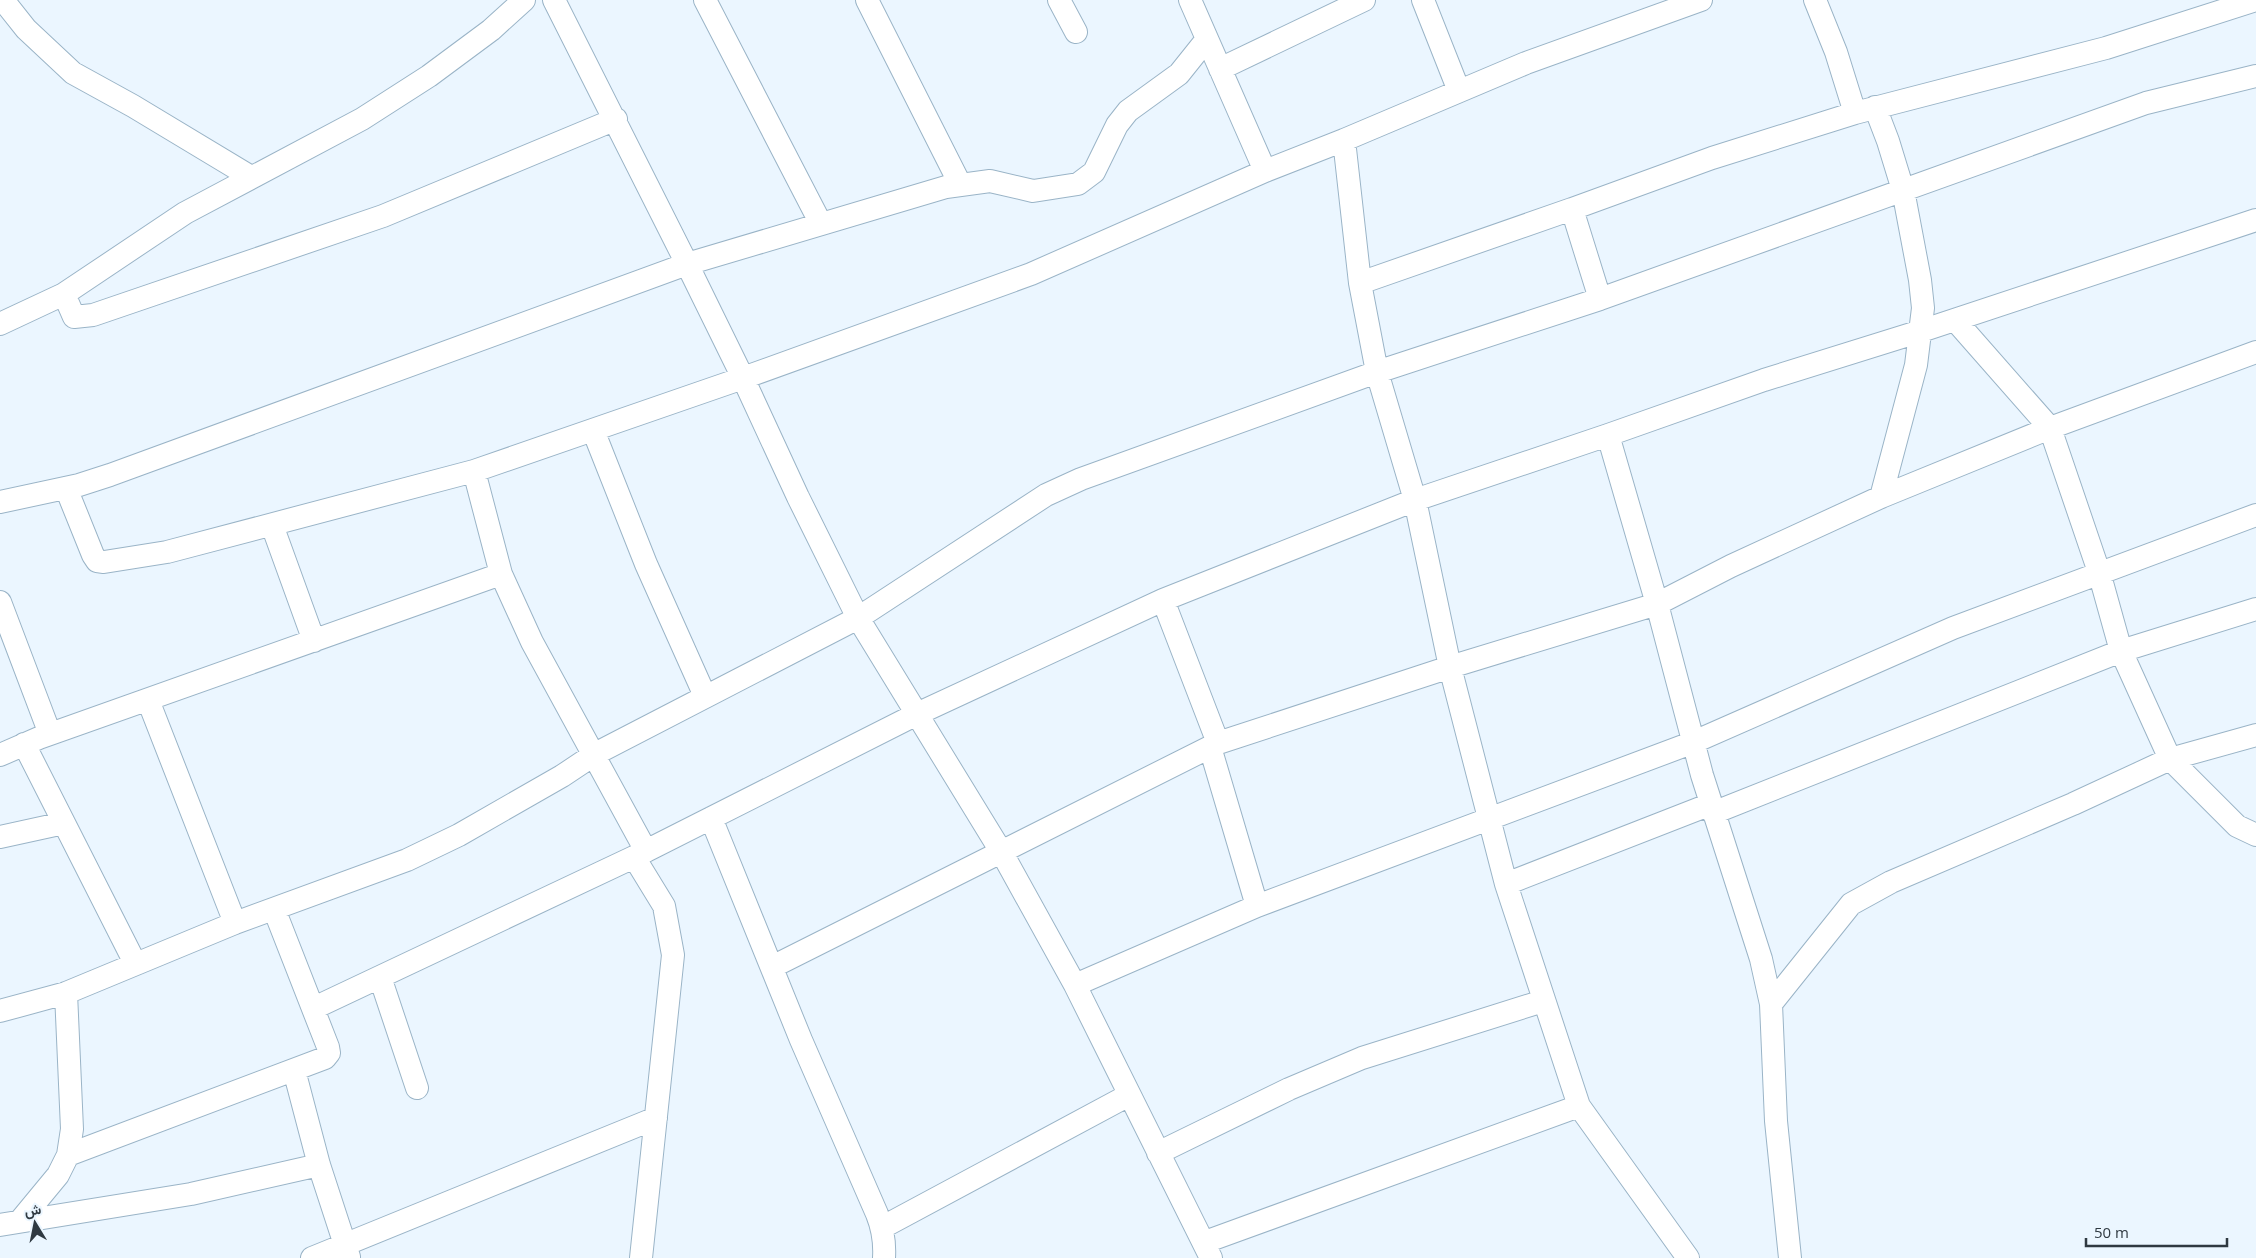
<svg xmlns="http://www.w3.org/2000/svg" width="2256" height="1258" viewBox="0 0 2256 1258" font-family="'Open Sans',Vazirmatn,sans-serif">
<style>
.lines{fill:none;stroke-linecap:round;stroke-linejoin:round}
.minor-casing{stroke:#9ab4c7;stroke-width:24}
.minor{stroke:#fff;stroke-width:22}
</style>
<rect width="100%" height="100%" fill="#ebf6ff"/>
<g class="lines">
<g class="minor-casing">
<path id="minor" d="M3 0 26 29 73 73 133 106 251 177
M554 0 687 264 743 378 798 497 858 618 1002 853 1075 985 1211 1258
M705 0 821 224
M867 0 960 184
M1059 0 1076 32
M1190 0 1265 171
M1423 0 1459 91
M1815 0 1836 52 1855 113
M1220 69 1364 0
M1875 107 1888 141 1903 190 1920 280 1923 308 1916 365 1881 497
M1572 209 1712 158 1855 113 2106 48 2256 0
M1360 283 1572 209 1600 299
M64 294 74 317 93 315 383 216 616 119
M0 324 64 294 185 213 362 119 429 76 491 30 524 0
M593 430 646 564 705 696
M1608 435 1657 604 1702 775 1761 959 1771 1004
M474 471 501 574 532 642 646 851
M66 488 93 555 97 561 104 562 167 552 474 471 743 378 1031 274 1265 171 1344 140 1526 63 1701 0
M0 502 79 485 110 475 687 264 946 187 990 181 1033 191 1078 184 1094 172 1117 125 1128 111 1179 74 1207 39
M272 525 314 641
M1163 600 1218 743
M0 602 50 734
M148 700 235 923
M2256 735 2170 759 2237 826 2256 835
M24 744 135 963
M1210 747 1257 906
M0 755 39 738 501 574
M1713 813 2121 651 2256 609
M711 818 801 1040 877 1214C883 1229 885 1242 884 1258
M0 837 64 823
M634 857 664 906 673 955 641 1258
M1506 884 1711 804
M772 967 1218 743 1450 667 1657 604 1731 566 1881 497 2050 428 2256 352
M380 977 417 1088
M1075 985 1257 906 1694 742 1953 628 2256 515
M314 1008 634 857 917 714 1163 600 1415 500 1608 435 1764 380 1921 331 2256 220
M0 1011 66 993 235 923 407 860 459 835 562 776 595 754 858 618 1046 495 1081 479 1377 372 1600 299 2146 103 2256 76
M294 1070 319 1165 349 1257
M1579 1106 1688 1258
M1158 1153 1289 1089 1362 1058 1543 1001
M68 1155 325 1058 329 1053 328 1047 274 909
M20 1221 58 1175 68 1155 72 1129 66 993
M0 1225 191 1194 319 1165
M883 1227 1129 1095
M1205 1242 1579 1106 1506 884 1450 667 1415 500 1377 372 1360 283 1344 140
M312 1258 656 1118
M1790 1258 1776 1121 1771 1004 1851 904 1891 882 2073 804 2170 759 2121 651 2099 572 2050 428 1955 320"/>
</g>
<use href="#minor" class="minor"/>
</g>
<g transform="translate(35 1223) rotate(350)" stroke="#ebf6ff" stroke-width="4" paint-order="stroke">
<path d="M0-4L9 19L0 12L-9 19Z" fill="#2f3941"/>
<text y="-8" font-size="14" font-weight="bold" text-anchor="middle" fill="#2f3941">ش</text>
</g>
<path d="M2086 1238v8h141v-8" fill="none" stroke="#2f3941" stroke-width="2.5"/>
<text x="2094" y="1238" font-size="15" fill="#2f3941" stroke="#ebf6ff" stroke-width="4" paint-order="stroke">50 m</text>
</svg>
